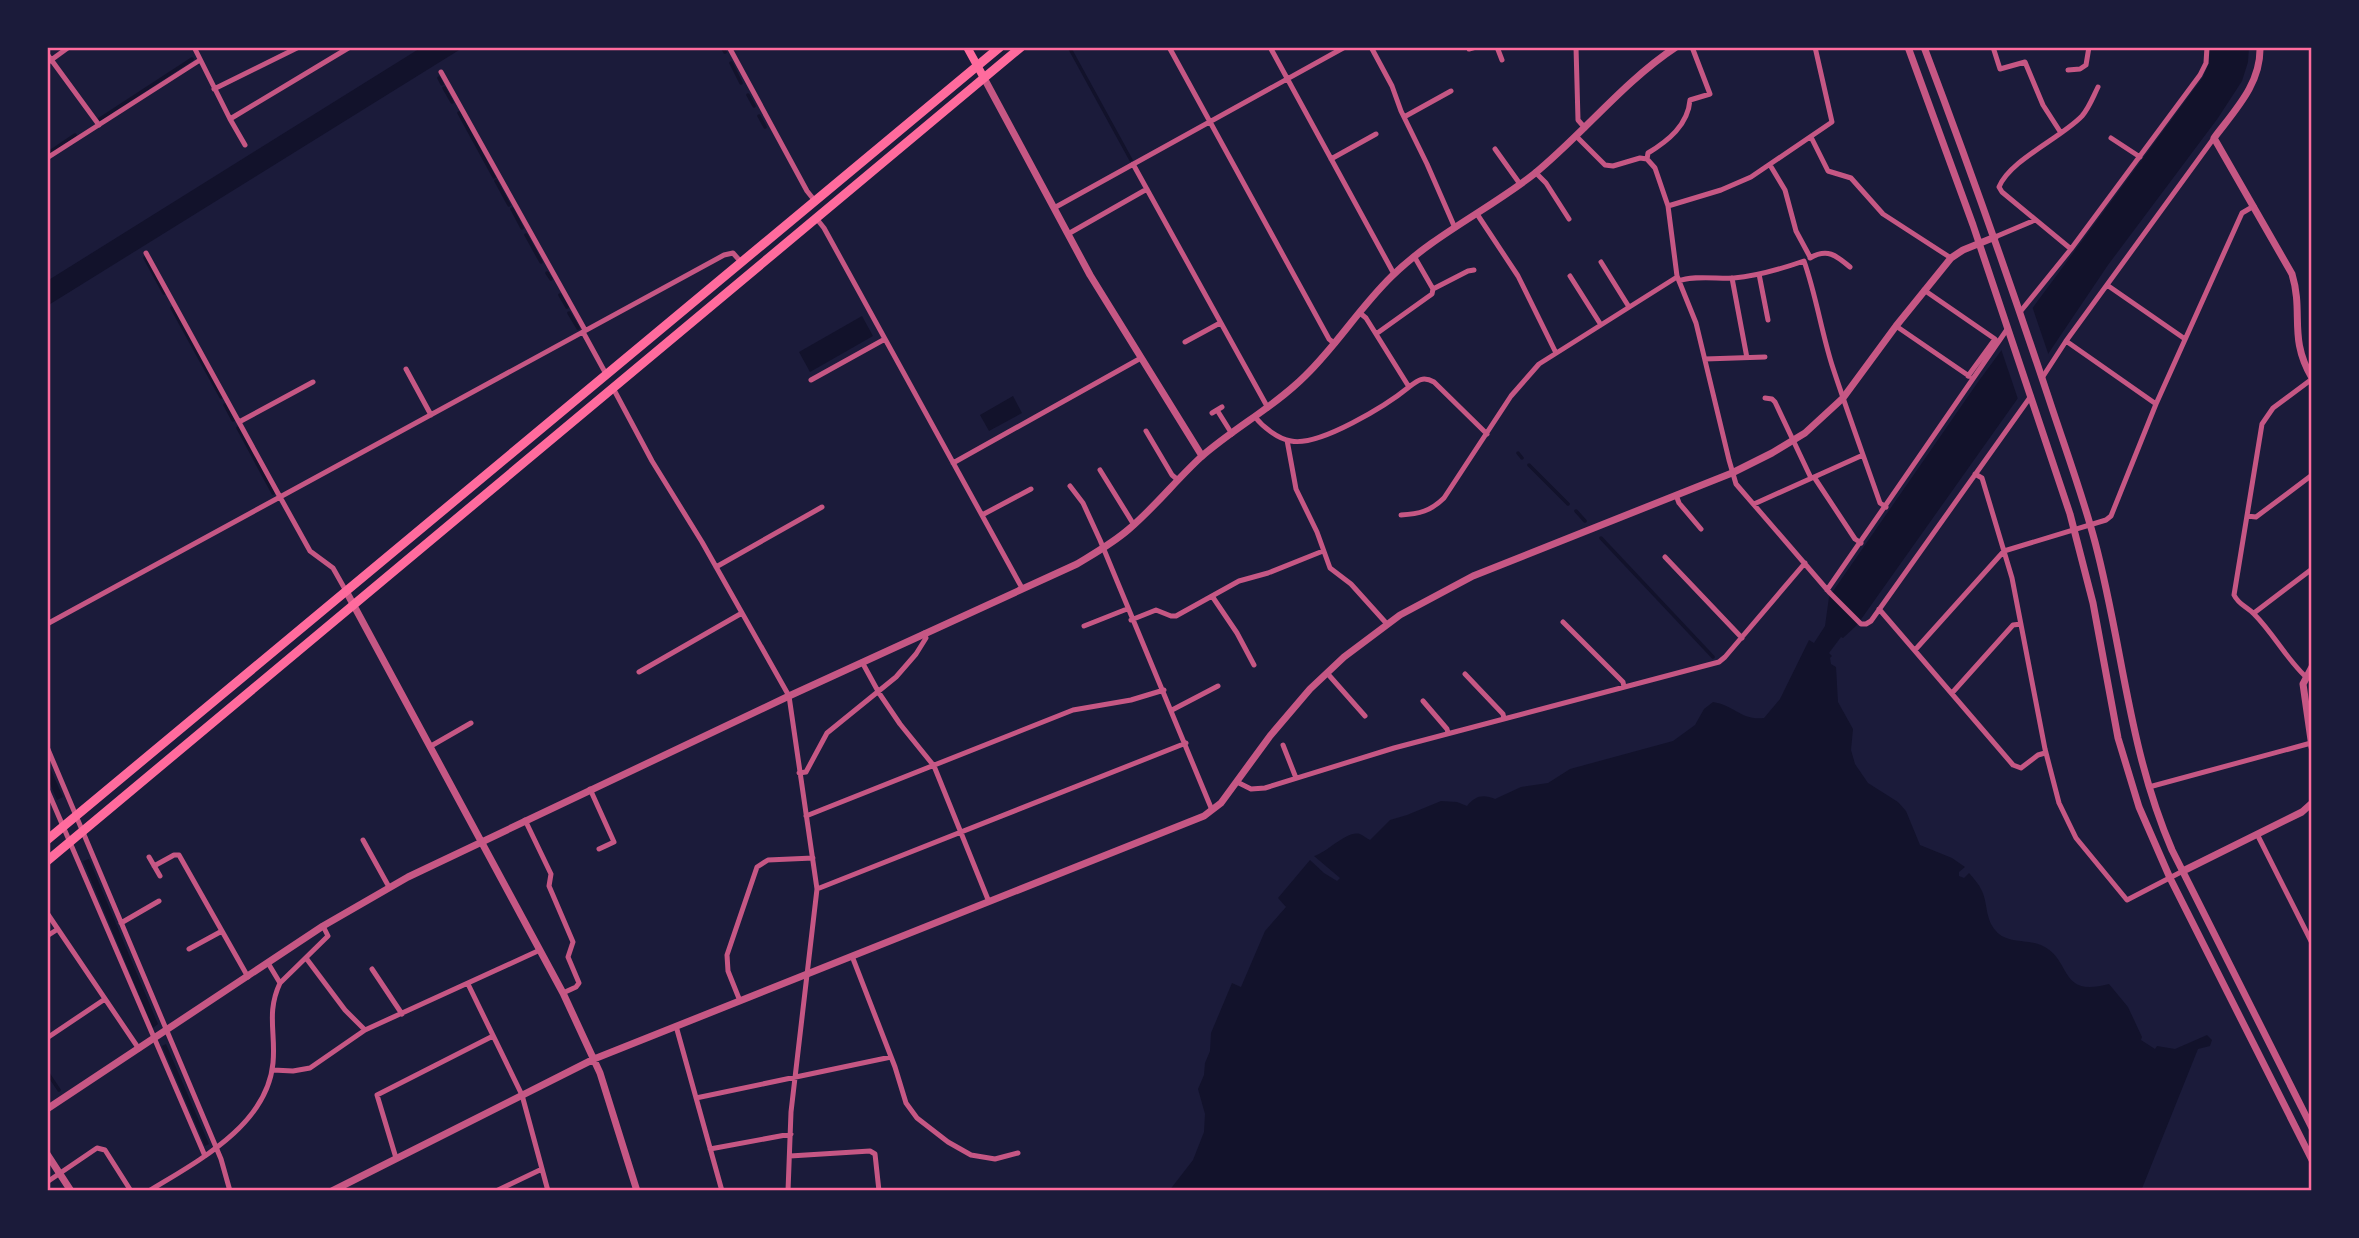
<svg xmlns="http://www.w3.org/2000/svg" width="2359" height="1238" viewBox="0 0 2359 1238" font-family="'Zilla Slab',serif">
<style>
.water{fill:#12122b}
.pier{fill:#1b1b3a}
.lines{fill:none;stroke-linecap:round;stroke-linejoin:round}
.stream{stroke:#12122b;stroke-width:3.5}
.minor{stroke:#c65784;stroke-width:5}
.tertiary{stroke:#c65784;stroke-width:7}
.secondary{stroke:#ff6b9d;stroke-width:8}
.primary{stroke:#ff6b9d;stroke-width:9}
.neatline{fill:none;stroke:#ff6b9d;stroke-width:2.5}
</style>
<rect width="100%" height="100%" fill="#1b1b3a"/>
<path class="water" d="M422 47H464L47 306V281Z
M2210 47H2249L2248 62 2242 81 2218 118 2108 265 2023 391 1857 625 1843 638 1841 637 1829 653 1832 656 1830 658 1831 664 1836 667 1838 702 1853 729 1851 750 1855 764 1868 783 1898 802 1906 811 1920 845 1952 858 1965 867 1959 872V876L1964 878 1969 873C1974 879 1979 884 1982 891 1988 904 1985 919 1996 931 2007 944 2027 939 2041 945 2073 959 2057 998 2109 984L2128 1007 2142 1037 2141 1040 2155 1049 2157 1046 2175 1049 2207 1035 2212 1040 2210 1046 2198 1049 2141 1191H1169L1193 1160 1204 1132 1205 1114 1198 1089 1204 1075 1205 1063 1210 1051 1211 1033 1232 983 1241 987 1265 931 1286 907 1278 898 1310 860 1324 873 1337 881 1340 878 1314 856C1328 852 1347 830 1360 834 1364 836 1366 838 1370 840L1390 820 1407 815 1441 801 1457 802 1467 806C1475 796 1483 794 1495 799L1521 787 1548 783 1570 769 1673 741 1695 725 1704 709 1713 702C1734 705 1742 721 1764 718L1780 699 1809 640 1814 643 1825 626 1829 597 1978 382 2203 77 2209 63Z
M862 316 873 336 810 372 799 352Z
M1013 396 1022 413 989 431 980 415Z
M47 761 63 797 57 800 47 777Z
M89 859 158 1024 153 1028 83 861Z
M166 1044 209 1144 205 1146 162 1046Z"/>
<path class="pier" d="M2031 303 2050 359 2019 402 2000 346Z"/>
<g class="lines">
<path class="stream" d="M722 47 725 52
M1069 47 1131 160
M731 63 741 83
M439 78 442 84
M444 88 452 102
M748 95 754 106
M459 113 494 177
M759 116 765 127
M100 119 192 59
M47 154 75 135
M496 181 509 205
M512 209 522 228
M526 235 541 262
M145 258 164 293
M547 273 551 279
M560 295 567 307
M172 308 221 397
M569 313 578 328
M225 405 233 420
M238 428 273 493
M1518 453 1522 458
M1529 465 1568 504
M1576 511 1585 521
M1601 538 1713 657
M47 1072 59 1090"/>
<path class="minor" d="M194 47 230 119 350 47
M729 47 807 191 815 201
M1169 47 1329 339 1335 344
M1270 47 1394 274
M1371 47 1392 86 1401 111 1427 164 1455 228
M1497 47 1502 60
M1576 47 1578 120 1585 128
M1993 47 2000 69 2025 62 2043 105 2061 133
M1469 49 1476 47
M47 54 99 125
M47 63 69 47
M2068 70 2080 69 2086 65 2089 47
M441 72 585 330
M214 89 299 47
M1404 117 1451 91
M230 119 245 145
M1576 136 1605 165 1613 166 1640 158 1647 159 1655 168 1668 206 1677 276 1696 323 1729 460 1736 484 1830 593 1861 624H1866L1871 621 2031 396
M1811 137 1828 171 1851 178 1883 214 1951 258
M2111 138 2140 157
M1495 149 1520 184
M47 158 200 60
M1331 159 1376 134
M1647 159 1648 153C1668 141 1688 125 1690 100L1710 94 1692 47
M1133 164 1268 408
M1770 165 1785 190 1796 231 1810 257
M1535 172 1546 183 1569 219
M1668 206 1721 190 1751 177 1832 122 1815 47
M1054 208 1345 47
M1477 214 1518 276 1556 353
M816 218 824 228 1022 588
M1068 234 1147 189
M1995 237 2035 220
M2071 249 2002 192 1999 187C2010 160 2061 138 2082 116 2089 108 2093 97 2098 87
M1810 258C1827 248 1836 255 1850 267
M1601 262 1629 307
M1759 274 1768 320
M1570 276 1601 325
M1732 278 1747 358
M1679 281C1691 275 1719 279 1734 278 1758 276 1781 269 1804 261 1816 295 1821 330 1832 365 1847 411 1864 457 1880 503L1886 507
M2107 285 2185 339
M1433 289 1468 271 1474 270
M1924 290 1995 339 1968 376
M2020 312 2071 249 2200 75 2206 63 2207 47
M1896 326 1969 376
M583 332 606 374
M1376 334 1432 294 1433 289 1414 256
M2066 341 2156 404
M1185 342 1220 323
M1705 359 1765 357
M406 369 431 415
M2042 378 2066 341 2214 138
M811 380 885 339
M1409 387C1418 380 1423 376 1434 382L1487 434
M613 388 652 461 702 542 789 696 817 889 791 1112 788 1191
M1765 398 1772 399 1775 402 1811 478
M1217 410 1232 434
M1212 413 1222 407
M1255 417C1263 427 1278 439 1291 441 1319 447 1387 405 1409 387L1366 318 1360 313
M239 422 313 382
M1146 431 1172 475 1178 480
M1287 440 1296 489 1317 532 1330 568 1351 584 1387 624
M953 463 1141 358
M1100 470 1134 525
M1975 474 1982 478 2012 578 2045 749 2059 803 2076 838 2127 900 2183 871
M1814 477 1855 539 1861 543
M1070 486 1083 503 1100 540 1212 810
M1676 495 1679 503 1701 529
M1754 504 1863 455
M982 515 1031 489
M1401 515C1419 514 1431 511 1444 498L1511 396 1539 364 1677 277
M2247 516 2256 517 2312 475
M1665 557 1742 638
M716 567 822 507
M1827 590 2008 328
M346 591 333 568 310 551 280 497 724 255 733 253 741 262
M1212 596 1237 633 1254 665
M1879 609 2013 765 2021 768 2038 755 2045 753
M2254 613 2312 569
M1131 620 1156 610 1171 616H1176L1239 581 1268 573 1323 551
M1563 622 1623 682 1624 687
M47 624 280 497 146 253
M1084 626 1127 609
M1915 650 2004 551 2106 520 2111 516 2156 404 2242 213 2254 206
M862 662 879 693 900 724 934 766 989 902
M639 672 742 613
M1327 673 1365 716
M1465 674 1503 714 1504 719
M2305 676C2286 658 2273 633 2254 614 2246 606 2239 605 2234 595L2262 424 2273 408 2312 379
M1952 693 2013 625 2021 624
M1423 701 1447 729 1448 733
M1172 710 1218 686
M1283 745 1296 778
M431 746 471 723
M47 747 221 1159 230 1191
M799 773 806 772 827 733 896 677 916 654 926 638 924 633
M1237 782 1251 789 1265 788 1394 748 1719 662 1725 657 1805 563
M2149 787 2311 743
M47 789 205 1156
M590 789 614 842 599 849
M806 816 1073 710 1131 700 1164 690
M525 820 551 874 549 886 573 942 568 957 579 983 576 987 563 993
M2257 834 2312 943
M363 840 389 887
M149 857 160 876
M154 866 174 855H179L248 977
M817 889 1186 743
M47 913 139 1049
M121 923 159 901
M47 936 58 929
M189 949 222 931
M852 956 895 1067 906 1103 917 1118 948 1142 971 1155 995 1159 1018 1153
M306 958 345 1010 365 1030
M268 963 280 983
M372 969 402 1014
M468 984 522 1095 548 1191
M740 1001 728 971 727 955 757 867 768 860 813 858
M676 1026 722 1191
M47 1038 105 999
M273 1070 293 1071 310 1068 365 1030 540 950
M696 1098 891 1057
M710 1149 791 1134
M790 1156 870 1151 875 1154 879 1191
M396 1158 377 1095 493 1036
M47 1182 97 1148 105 1150 131 1191
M149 1191C196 1162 267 1126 273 1063 276 1033 266 1013 280 983L328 936 323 926
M496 1191 542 1169"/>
<path class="tertiary" d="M1908 47 1973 225 2070 514 2093 603 2118 738 2139 807 2170 878 2312 1160
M1924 47C1968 163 2009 279 2048 396 2064 445 2082 493 2095 542 2123 647 2128 748 2172 850L2312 1128
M2260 47C2261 84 2235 110 2214 138L2292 274C2304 314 2288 337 2312 378
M984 78 1090 275 1202 456
M346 591 563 993 600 1073 637 1191
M2312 667 2303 684 2312 747
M2183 871 2302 812 2312 803
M47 1109 323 926 408 877 789 696 1077 564C1095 553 1113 543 1129 529 1155 507 1176 480 1201 457 1234 428 1274 407 1305 376 1337 345 1360 307 1392 276 1434 235 1488 210 1534 174 1583 134 1623 82 1676 47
M47 1154 71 1191
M332 1191 594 1059 1204 816 1221 803 1270 736 1310 689 1344 657 1400 615 1473 576 1732 473 1772 453 1805 433 1843 398 1896 326 1951 258 1963 250 1995 237"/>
<path class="secondary" d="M967 47 984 78"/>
<path class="primary" d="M47 840 1000 47
M47 861 1021 47"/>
</g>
<rect width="2359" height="1238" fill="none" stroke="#1b1b3a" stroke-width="98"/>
<rect x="49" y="49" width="2261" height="1140" class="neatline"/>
</svg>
